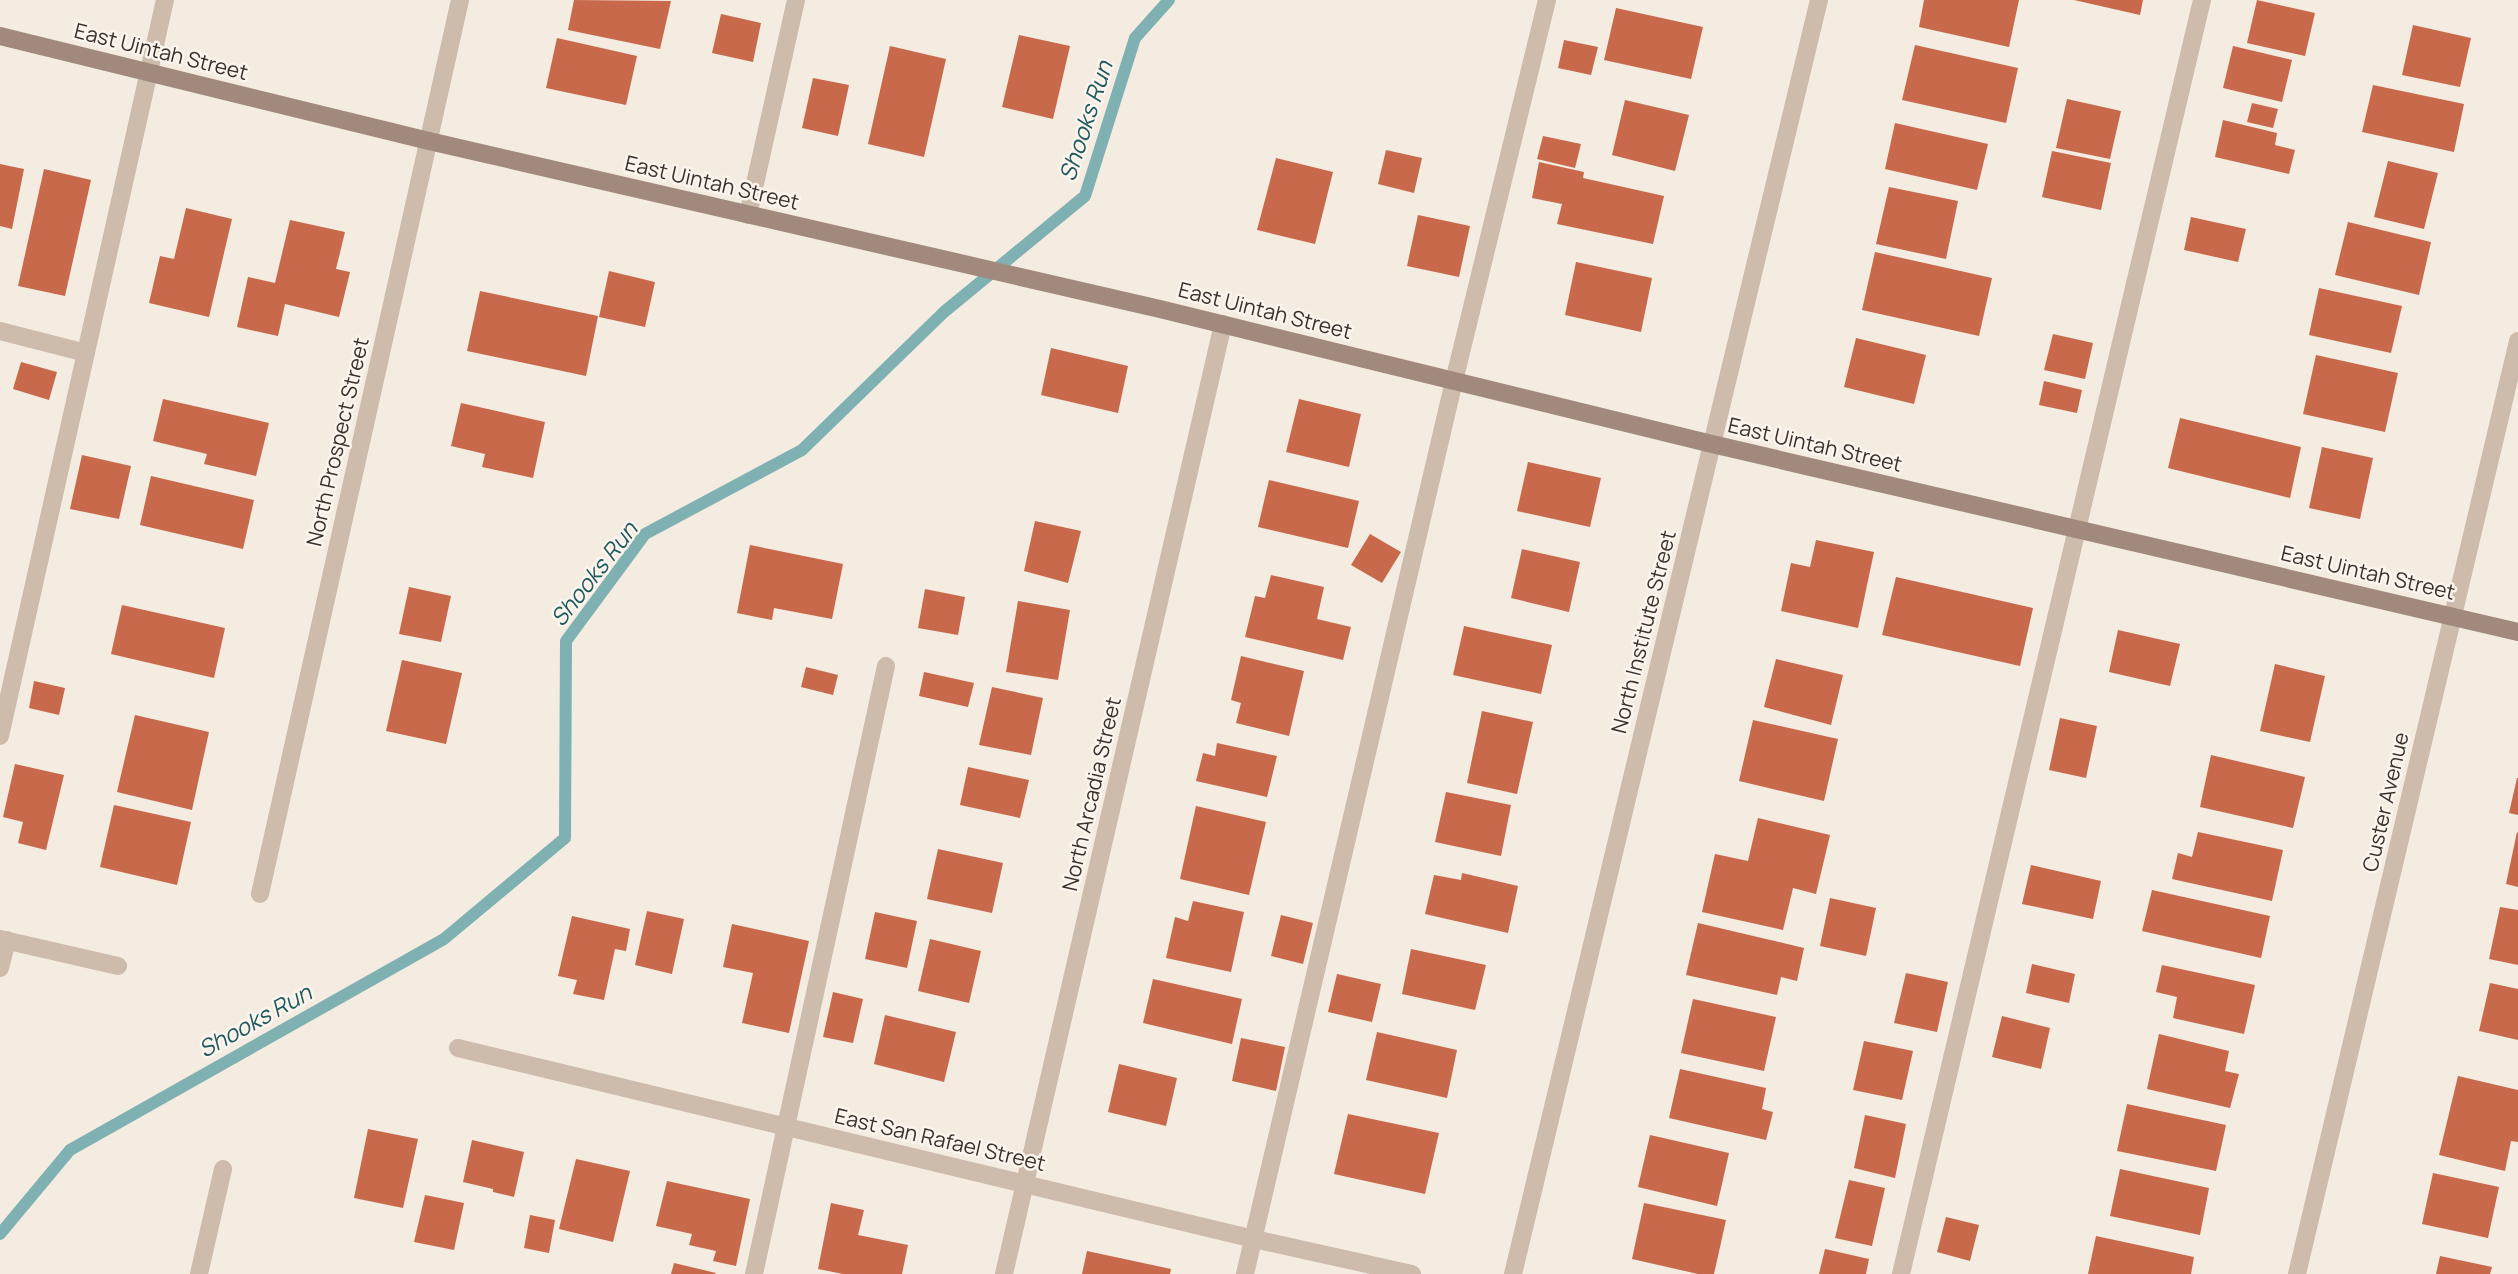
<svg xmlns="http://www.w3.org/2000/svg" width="2518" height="1274" viewBox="0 0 2518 1274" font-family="Manrope,sans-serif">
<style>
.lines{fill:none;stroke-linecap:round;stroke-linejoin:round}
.stream{stroke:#7fb0b2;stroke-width:12}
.building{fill:#c8694b}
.service{stroke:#cdbbac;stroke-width:18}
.minor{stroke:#cdbbac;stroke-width:18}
.tertiary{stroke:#cdbbac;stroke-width:18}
.secondary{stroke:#a18a7d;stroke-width:18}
.labels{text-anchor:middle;stroke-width:5;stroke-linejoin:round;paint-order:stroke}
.street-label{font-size:21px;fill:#3b302b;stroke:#fbf5ee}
.water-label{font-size:23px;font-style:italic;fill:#1f5a5e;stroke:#fbf5ee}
</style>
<rect width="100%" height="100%" fill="#f4ebe1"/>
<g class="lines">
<path class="stream" d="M0 1234 70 1150 444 939 565 838 566 641 645 534 802 450 944 312 1085 196 1135 38 1169 0"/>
</g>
<path class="building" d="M574 0 671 1 660 49 568 30Z
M1924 0H2019L2009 47 1919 27Z
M2074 0H2143L2140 15Z
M2257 0 2315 13 2305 56 2247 43Z
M1616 8 1703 27 1691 79 1604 60Z
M721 14 761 23 753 62 712 53Z
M2413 25 2471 38 2460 87 2402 75Z
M1019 35 1070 46 1053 119 1002 107Z
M557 38 637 56 626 105 546 88Z
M1564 40 1598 47 1591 75 1558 68Z
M1915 45 2018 68 2006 123 1902 100Z
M890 46 946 59 924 157 868 144Z
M2233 46 2292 60 2282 102 2223 88Z
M813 78 849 85 838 136 802 128Z
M2373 85 2464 104 2454 152 2362 132Z
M2067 99 2121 111 2110 159 2056 148Z
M1625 100 1689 115 1675 171 1612 155Z
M2252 103 2278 109 2273 128 2247 122Z
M2223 120 2277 133 2275 145 2295 150 2289 174 2215 157Z
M1895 123 1988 144 1977 190 1885 169Z
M1543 136 1581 144 1575 168 1537 159Z
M1386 150 1422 158 1414 193 1378 184Z
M2052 151 2111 163 2101 210 2042 197Z
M1276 158 1333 172 1315 244 1257 230Z
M2388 161 2438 173 2424 229 2374 217Z
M1539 162 1584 172 1583 178 1664 196 1653 244 1557 224 1562 204 1532 198Z
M0 164 24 169 12 229 0 226Z
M44 169 91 180 65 296 18 286Z
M1889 187 1958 201 1946 259 1876 244Z
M186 208 232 219 209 317 149 303 160 256 174 259Z
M1418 215 1470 226 1459 277 1407 266Z
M2191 217 2246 229 2238 262 2184 250Z
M290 220 345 232 336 269 350 272 339 317 285 304 278 336 237 327 248 277 275 283Z
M2348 222 2431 242 2419 295 2335 275Z
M1875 252 1992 278 1979 336 1862 310Z
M1576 262 1652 278 1641 332 1565 315Z
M609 271 655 282 645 327 599 317Z
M2319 288 2402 306 2391 353 2309 335Z
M480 291 598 316 586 376 467 351Z
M2053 334 2093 343 2085 379 2044 370Z
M1856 338 1926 355 1914 404 1844 387Z
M1051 348 1128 366 1118 413 1041 395Z
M2316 355 2398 373 2385 432 2303 414Z
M21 362 57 372 49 400 13 389Z
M2044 381 2082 390 2077 413 2039 405Z
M163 399 269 423 256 476 204 464 207 454 153 441Z
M1299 399 1361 414 1349 467 1286 452Z
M461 403 545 422 533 478 482 467 485 454 451 446Z
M2180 418 2301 447 2290 498 2168 468Z
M2322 447 2373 458 2360 519 2309 508Z
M82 455 131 466 119 519 70 509Z
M1528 462 1601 478 1590 527 1517 511Z
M151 476 254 500 243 549 140 525Z
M1269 480 1359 501 1348 548 1258 527Z
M1035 521 1081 531 1068 583 1024 571Z
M1370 534 1401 552 1382 583 1351 565Z
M1816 540 1874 552 1858 628 1781 611 1791 563 1810 567Z
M750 545 843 564 832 619 774 608 772 620 737 613Z
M1522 549 1580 562 1569 612 1511 598Z
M1271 575 1324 587 1317 619 1351 627 1343 660 1245 637 1255 596 1265 598Z
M1896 577 2033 608 2020 666 1882 635Z
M409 587 451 596 441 642 399 634Z
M925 589 965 597 958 635 918 628Z
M1018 601 1070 610 1058 680 1006 672Z
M122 605 225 628 214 678 111 654Z
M1464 626 1552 645 1541 694 1453 675Z
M2118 630 2180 644 2170 686 2109 672Z
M1241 656 1304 671 1289 736 1236 723 1241 703 1231 700Z
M1776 659 1843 675 1831 725 1764 707Z
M402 660 462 673 446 744 386 731Z
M2275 664 2325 676 2310 742 2260 731Z
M806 667 838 675 833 695 801 687Z
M924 672 974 683 968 707 919 696Z
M34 681 65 688 59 715 29 708Z
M992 687 1043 698 1031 755 979 745Z
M1482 711 1533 722 1517 794 1467 783Z
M135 715 209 732 192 810 117 792Z
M2060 718 2097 726 2086 778 2049 770Z
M1753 720 1838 739 1824 801 1739 781Z
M1217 743 1277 756 1267 797 1196 781 1203 753 1215 756Z
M2211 755 2305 777 2293 828 2200 807Z
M15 764 64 775 46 850 18 843 23 822 3 817Z
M968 767 1029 780 1020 818 960 805Z
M2517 778H2518V815L2509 813Z
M1446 792 1511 805 1501 856 1435 842Z
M114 805 191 822 177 885 100 867Z
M1196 806 1266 822 1249 895 1180 879Z
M1758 818 1830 835 1816 894 1793 888 1783 930 1702 912 1715 854 1748 861Z
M2198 832 2283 850 2272 901 2172 879 2178 853 2192 857Z
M2517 832 2518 833V887L2506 884Z
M938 849 1003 863 992 913 927 899Z
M2031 865 2101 881 2093 919 2022 904Z
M1462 873 1518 886 1508 933 1425 914 1434 875 1461 880Z
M2152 890 2270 916 2261 958 2142 931Z
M1830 898 1876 908 1866 956 1820 946Z
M1193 901 1244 912 1231 972 1166 958 1175 917 1188 921Z
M2500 907 2518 910V965L2489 959Z
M647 911 684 919 672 974 635 965Z
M875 912 917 921 907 968 865 959Z
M1281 915 1313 923 1303 964 1271 956Z
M572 916 630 929 626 951 615 949 604 1000 573 994 577 980 558 976Z
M1698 923 1804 948 1797 981 1781 977 1777 995 1686 975Z
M732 924 809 941 789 1033 742 1023 753 973 723 967Z
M930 939 981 951 969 1003 918 991Z
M1411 949 1486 965 1475 1010 1402 994Z
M2032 964 2075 974 2069 1003 2026 993Z
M2162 965 2255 985 2244 1034 2173 1018 2177 997 2156 992Z
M1906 973 1948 982 1937 1032 1894 1023Z
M1337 974 1381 984 1372 1022 1328 1012Z
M1153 979 1242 999 1232 1044 1143 1023Z
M2490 983 2518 989V1040L2479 1031Z
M833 992 863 999 853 1043 823 1037Z
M1693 999 1776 1017 1764 1071 1681 1053Z
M885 1015 956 1032 944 1082 874 1064Z
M2002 1016 2050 1028 2041 1069 1992 1057Z
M1377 1032 1457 1050 1447 1098 1366 1080Z
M2159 1034 2229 1051 2225 1071 2239 1074 2230 1108 2147 1089Z
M1241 1038 1285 1047 1276 1091 1232 1081Z
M1864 1041 1913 1051 1902 1100 1853 1090Z
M1119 1064 1177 1078 1166 1126 1108 1112Z
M1680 1069 1766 1088 1762 1109 1773 1112 1766 1140 1669 1118Z
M2458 1076 2518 1090V1142L2511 1141 2505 1171 2439 1155Z
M2127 1104 2226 1125 2216 1171 2117 1151Z
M1348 1114 1439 1133 1425 1194 1334 1174Z
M1865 1115 1906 1124 1895 1178 1854 1168Z
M368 1129 418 1139 403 1208 354 1198Z
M1650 1135 1729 1153 1717 1206 1638 1187Z
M472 1140 524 1152 514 1197 493 1192V1189L463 1182Z
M576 1159 630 1171 613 1242 559 1229Z
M2120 1169 2209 1188 2200 1235 2110 1216Z
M2433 1173 2499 1187 2488 1238 2422 1224Z
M1849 1180 1885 1188 1872 1246 1835 1238Z
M667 1181 750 1199 736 1266 713 1261 716 1251 689 1245 692 1234 656 1226Z
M425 1195 464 1203 454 1250 414 1242Z
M831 1203 864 1210 858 1235 908 1245 902 1274H843L818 1269Z
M1644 1203 1726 1220 1714 1274H1698L1632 1259Z
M530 1215 555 1220 549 1253 524 1248Z
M1946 1217 1979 1225 1970 1261 1937 1252Z
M2096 1236 2194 1257 2191 1274H2088Z
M1825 1249 1869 1259 1866 1274H1819Z
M1087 1251 1171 1269 1170 1274H1082Z
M2440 1256 2492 1267 2490 1274H2436Z
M674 1263 716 1273 715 1274H671Z"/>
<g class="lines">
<path class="service" d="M748 215 796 0
M0 331 86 353
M0 736 165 0
M0 968 7 940
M754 1274 886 666
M1245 1274 1454 381 1547 0
M1901 1274 2202 0"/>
<path class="minor" d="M1712 444 1819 0
M260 894 460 0
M0 939 118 966
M458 1048 1254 1239 1412 1274
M199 1274 223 1169
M1004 1274 1223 324
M2297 1274 2518 341"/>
<path class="tertiary" d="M1513 1274 1712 444"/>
<path class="secondary" d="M0 36 429 141 1160 309 1712 444 2518 632"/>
</g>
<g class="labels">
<g class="street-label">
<text transform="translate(161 52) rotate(14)" y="7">East Uintah Street</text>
<text transform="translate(712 183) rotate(13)" y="7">East Uintah Street</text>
<text transform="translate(1265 311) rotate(14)" y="7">East Uintah Street</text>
<text transform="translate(338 442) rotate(-77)" y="7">North Prospect Street</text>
<text transform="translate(1815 445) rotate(13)" y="7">East Uintah Street</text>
<text transform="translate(2368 573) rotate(13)" y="7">East Uintah Street</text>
<text transform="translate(1644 632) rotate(-76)" y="7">North Institute Street</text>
<text transform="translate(1092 794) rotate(-77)" y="7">North Arcadia Street</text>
<text transform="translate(2386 802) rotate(-77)" y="7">Custer Avenue</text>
<text transform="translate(940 1140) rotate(13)" y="7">East San Rafael Street</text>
</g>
<g class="water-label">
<text transform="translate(1086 121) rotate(-72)" y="8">Shooks Run</text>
<text transform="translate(594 574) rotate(-52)" y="8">Shooks Run</text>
<text transform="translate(255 1021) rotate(-29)" y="8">Shooks Run</text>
</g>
</g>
</svg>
